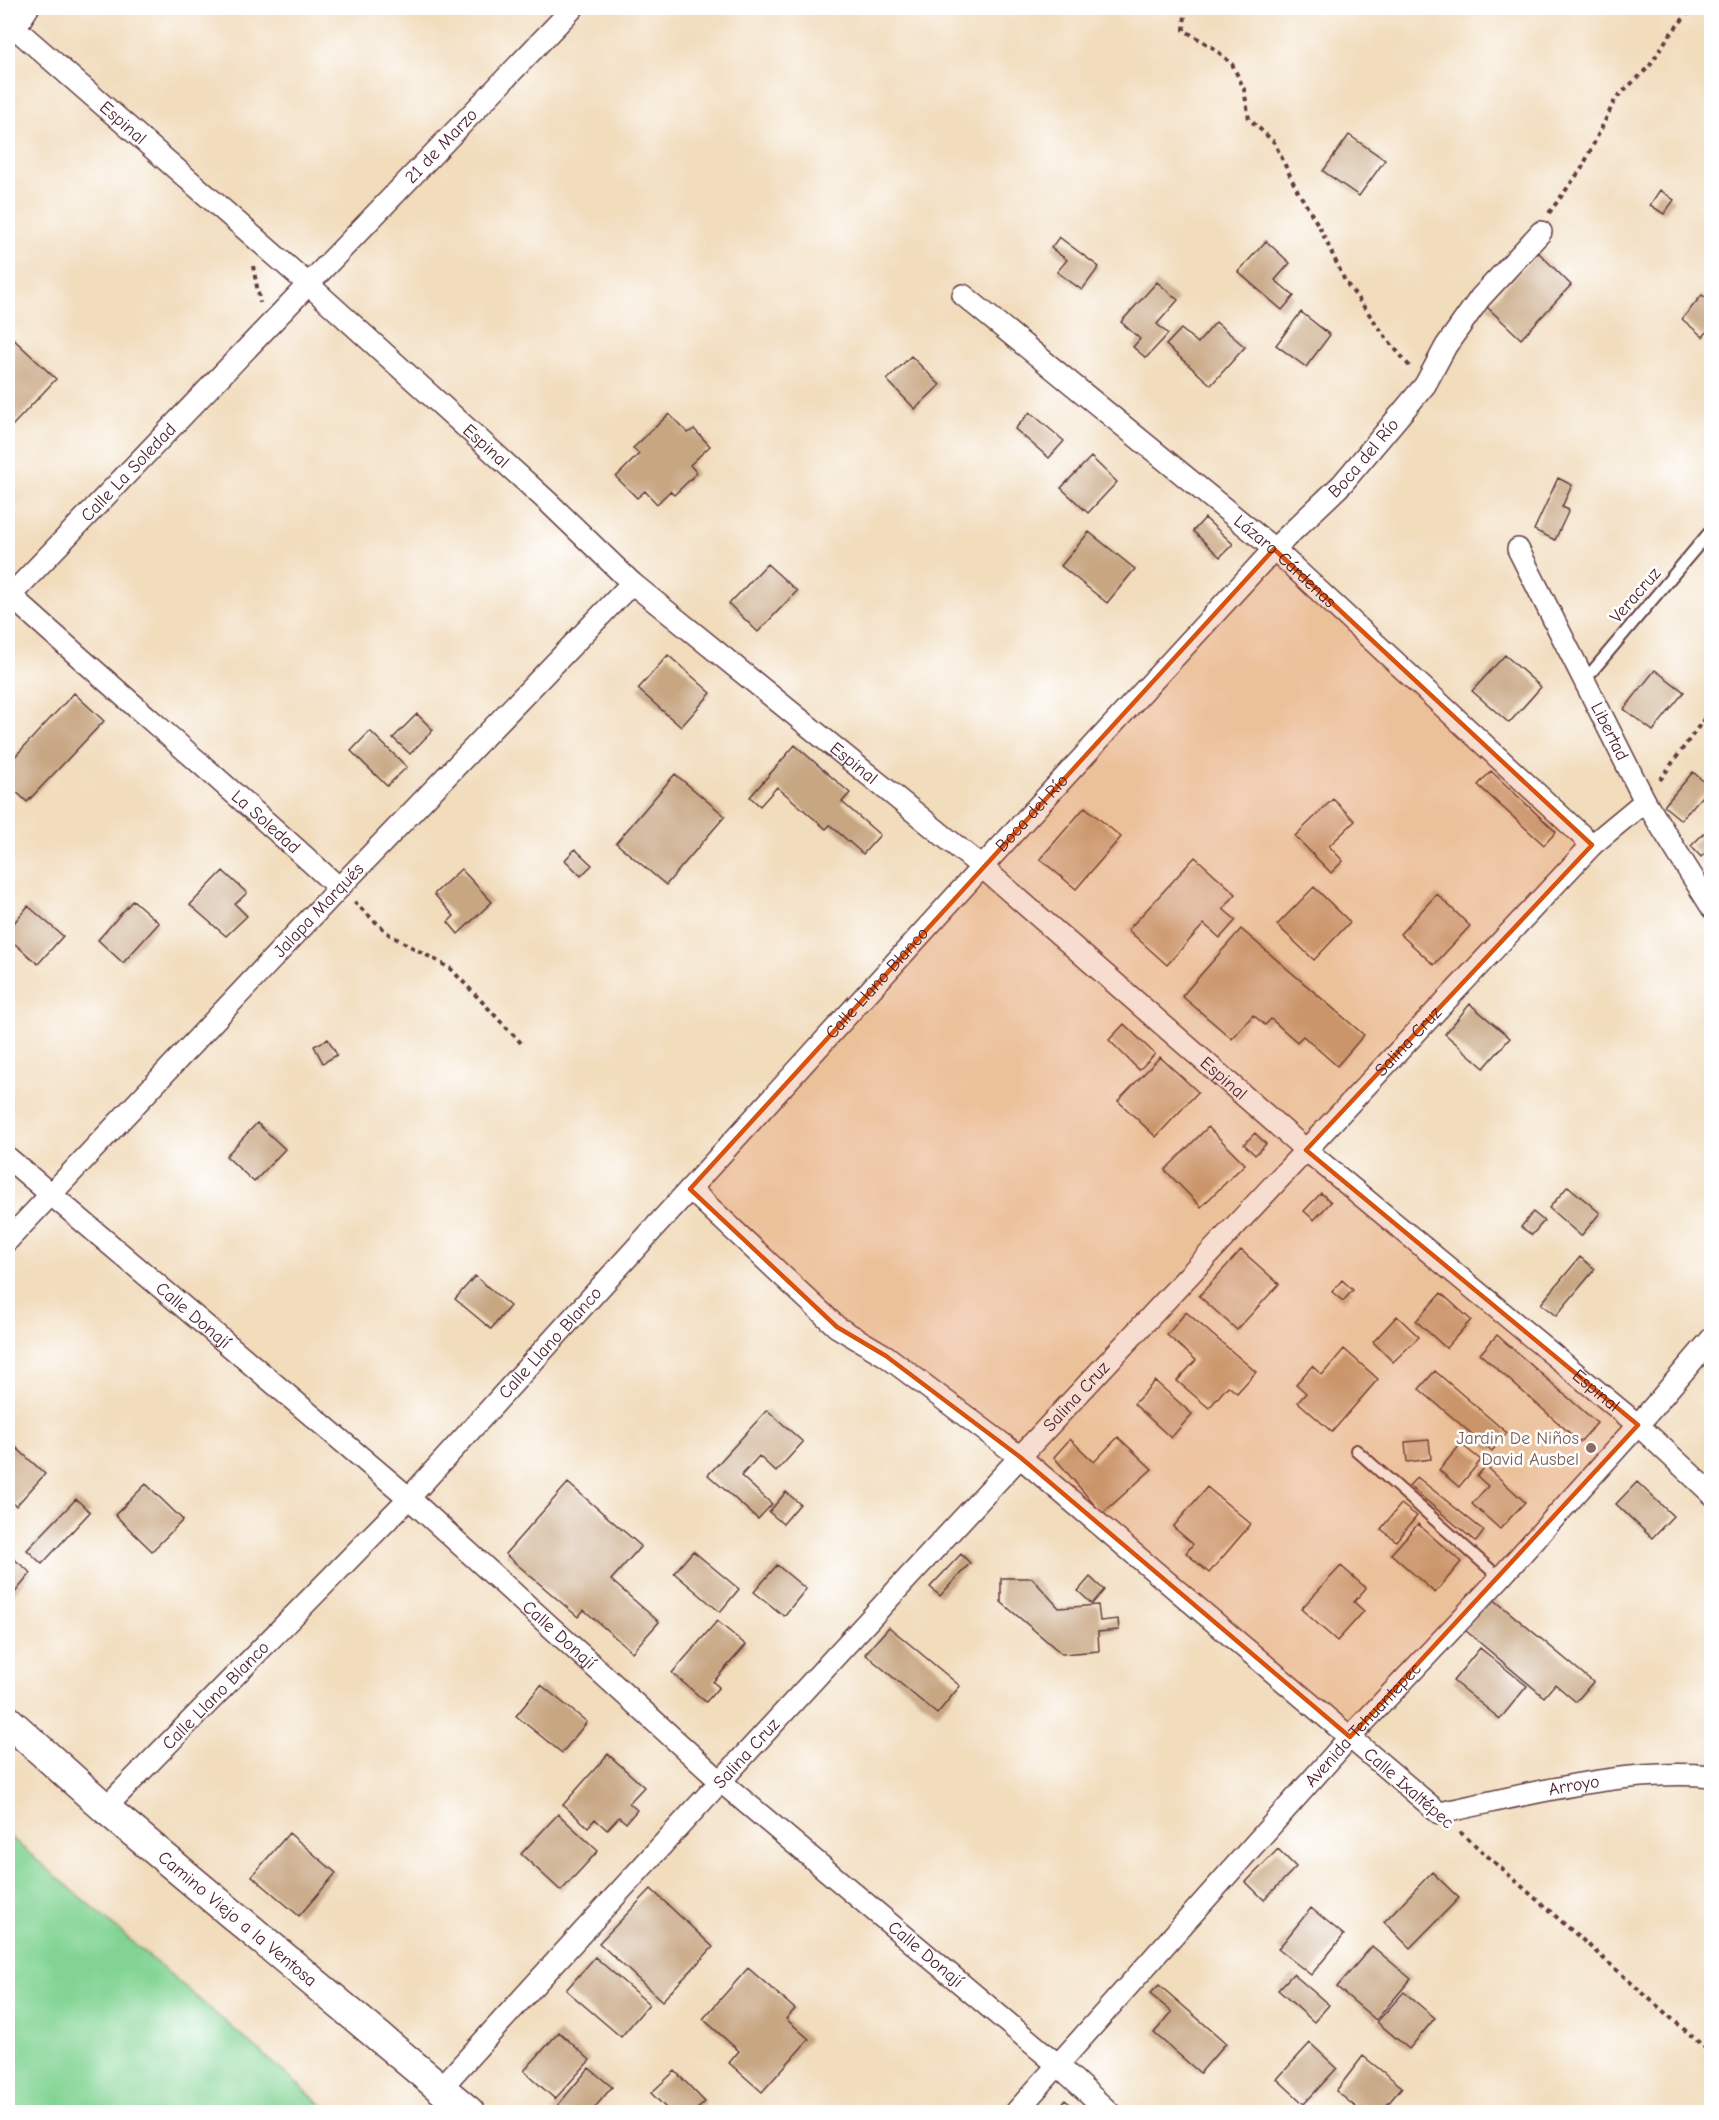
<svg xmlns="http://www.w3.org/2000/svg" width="1719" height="2120" viewBox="0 0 1719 2120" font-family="'Comic Neue',sans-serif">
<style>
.green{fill:#83d494;stroke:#667a60;stroke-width:1.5}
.building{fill:#c7a682}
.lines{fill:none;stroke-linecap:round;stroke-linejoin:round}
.service-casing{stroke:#633b41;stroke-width:14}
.minor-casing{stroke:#633b41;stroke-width:24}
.secondary-casing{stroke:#633b41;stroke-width:33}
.path{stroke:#633b41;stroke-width:4;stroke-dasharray:4.5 4.5;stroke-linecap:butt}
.service{stroke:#fff;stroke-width:10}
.minor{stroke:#fff;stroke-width:21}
.secondary{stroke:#fff;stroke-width:30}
.marked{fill:#d8530f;fill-opacity:0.2;stroke:#d8530f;stroke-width:4.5;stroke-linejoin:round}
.education-dot{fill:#8d6e63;stroke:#fff;stroke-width:2}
.labels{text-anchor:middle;stroke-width:5;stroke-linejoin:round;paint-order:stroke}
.street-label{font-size:18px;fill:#4a1f2b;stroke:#fff}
.education-label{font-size:18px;fill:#785e54;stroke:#fff;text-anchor:end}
</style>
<rect width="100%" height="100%" fill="#fff"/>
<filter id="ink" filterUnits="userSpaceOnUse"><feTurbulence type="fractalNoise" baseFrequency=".0167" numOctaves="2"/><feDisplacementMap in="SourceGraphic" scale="12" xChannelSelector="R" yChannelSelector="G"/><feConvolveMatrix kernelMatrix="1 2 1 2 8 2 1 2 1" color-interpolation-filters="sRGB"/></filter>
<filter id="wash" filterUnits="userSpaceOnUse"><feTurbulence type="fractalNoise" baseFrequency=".008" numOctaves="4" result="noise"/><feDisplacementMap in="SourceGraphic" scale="24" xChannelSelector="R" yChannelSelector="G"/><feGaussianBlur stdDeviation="1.35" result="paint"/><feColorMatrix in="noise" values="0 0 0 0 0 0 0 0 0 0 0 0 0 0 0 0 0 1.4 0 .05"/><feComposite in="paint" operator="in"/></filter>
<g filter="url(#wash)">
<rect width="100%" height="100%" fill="#f1dcbc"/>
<path class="green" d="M8 1835 330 2112H8Z"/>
<g id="blocks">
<path class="building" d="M421 8H441L437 16Z
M1349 135 1385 160 1359 196 1323 171Z
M1660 190 1674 200 1664 214 1650 205Z
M1059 237 1099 267 1082 290 1057 272 1067 260 1051 248Z
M1266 241 1290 263 1275 280 1294 296 1282 310 1238 272Z
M1538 252 1571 285 1521 339 1487 307Z
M1157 282 1178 300 1157 324 1168 334 1146 358 1133 347 1140 339 1121 322Z
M1702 295 1712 302V329L1710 328 1703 337 1682 319Z
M1301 312 1330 335 1306 367 1276 345Z
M1216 322 1245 347 1211 385 1166 345 1181 329 1198 343Z
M8 334 56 379 12 426 8 422Z
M911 356 940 385 915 409 887 380Z
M1030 412 1064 441 1049 458 1015 429Z
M669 414 688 433 694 429 710 446 690 465 697 473 674 495 670 491 657 504 645 491 637 498 616 477 639 454 633 448Z
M1091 457 1117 482 1088 513 1061 488Z
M1558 478 1572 485 1562 507 1569 510 1555 540 1534 530Z
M1205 518 1233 544 1220 557 1193 531Z
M1089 532 1135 569 1107 603 1061 566Z
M767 564 797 591 758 632 729 604Z
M668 655 711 693 681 727 638 689Z
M1505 655 1541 687 1509 723 1472 691Z
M1655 670 1684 692 1653 731 1624 709Z
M74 693 104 721 27 802 8 784V764Z
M417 714 433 730 410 754 393 738Z
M370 731 407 767 387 786 351 751Z
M795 745 850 793 842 802 880 835 863 854 830 825 826 829 777 787 760 806 750 797Z
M1491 771 1556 832 1544 845 1478 785Z
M1693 772 1710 787 1681 820 1664 806Z
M675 774 725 816 666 885 616 843Z
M1333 799 1355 821 1329 846 1343 861 1331 873 1295 836Z
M1085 807 1121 837 1076 889 1040 859Z
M1712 825V847L1701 857 1691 846Z
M575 849 592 865 581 876 565 860Z
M1195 857 1236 894 1223 909 1236 920 1220 938 1204 924 1167 965 1128 930Z
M461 869 492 902 458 934 448 922 454 916 434 894Z
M223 871 247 893 235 904 247 916 226 936 190 905Z
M1314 887 1350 922 1314 960 1277 925Z
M1437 894 1470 926 1434 965 1400 934Z
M133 900 159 923 123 963 98 940Z
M28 906 63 936 38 964 8 938V930Z
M1241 929 1364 1035 1337 1066 1303 1036 1297 1042 1271 1019 1265 1025 1253 1015 1232 1039 1182 996Z
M1470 1004 1510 1038 1484 1068 1445 1034Z
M1124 1024 1155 1054 1139 1070 1109 1040Z
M328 1039 337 1055 323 1063 314 1046Z
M1160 1057 1198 1092 1156 1137 1118 1101Z
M257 1123 285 1149 254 1182 226 1156Z
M1208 1127 1245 1164 1201 1207 1165 1170Z
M1255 1133 1266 1144 1255 1155 1244 1144Z
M1568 1186 1600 1213 1581 1236 1549 1208Z
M1321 1193 1331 1202 1314 1220 1304 1211Z
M1533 1212 1544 1221 1532 1235 1521 1227Z
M1241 1250 1279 1284 1237 1330 1199 1296Z
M1580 1257 1595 1269 1556 1316 1541 1304Z
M475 1276 510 1306 491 1329 455 1299Z
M1342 1280 1353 1290 1343 1301 1332 1292Z
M1441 1293 1471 1320 1446 1348 1416 1321Z
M1186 1312 1256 1372 1237 1393 1228 1386 1209 1408 1177 1381 1196 1360 1167 1335Z
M1397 1316 1419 1337 1393 1362 1373 1342Z
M1497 1335 1597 1423 1580 1442 1480 1354Z
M1344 1349 1378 1379 1332 1432 1298 1402 1306 1393 1296 1384 1312 1366 1322 1375Z
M1435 1371 1507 1433 1492 1451 1419 1389Z
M1155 1381 1192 1414 1171 1438 1134 1404Z
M767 1410 803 1442 776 1472 759 1456 741 1476 772 1504 758 1519 708 1475Z
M1118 1437 1152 1469 1102 1514 1054 1457 1070 1439 1094 1462Z
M8 1440 45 1474 16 1506 8 1499Z
M1429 1440 1431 1459 1407 1462 1405 1442Z
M1461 1444 1481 1460 1459 1487 1439 1470Z
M1486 1466 1525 1502 1500 1529 1472 1504 1488 1486 1477 1476Z
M1417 1477 1484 1531 1476 1542 1409 1486Z
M1637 1482 1673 1516 1652 1538 1616 1504Z
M568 1483 641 1546 611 1580 659 1622 632 1652 584 1610 578 1617 505 1554Z
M146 1484 183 1520 152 1551 115 1515Z
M1207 1487 1251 1524 1209 1573 1186 1553 1193 1544 1173 1527Z
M786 1492 800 1504 783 1524 769 1512Z
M76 1499 90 1512 42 1564 27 1550Z
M1401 1504 1417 1516 1396 1541 1381 1529Z
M1418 1524 1461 1562 1435 1593 1391 1554Z
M693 1551 739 1589 720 1612 674 1573Z
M8 1554 31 1573 8 1601Z
M961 1554 970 1563 940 1596 930 1587Z
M777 1565 806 1589 784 1616 754 1592Z
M1341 1566 1366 1588 1354 1602 1364 1611 1337 1641 1301 1609Z
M1090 1577 1104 1590 1092 1604 1078 1591Z
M1001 1578H1032L1059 1608 1098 1605 1100 1621 1118 1619 1119 1630 1098 1632 1099 1651 1062 1654 1001 1602Z
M1492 1598 1593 1682 1576 1702 1555 1684 1544 1697 1465 1630Z
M717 1621 746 1645 713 1682 719 1687 706 1702 672 1673Z
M889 1627 960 1686 937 1714 865 1654Z
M1480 1648 1527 1686 1500 1719 1453 1681Z
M541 1685 587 1722 562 1753 516 1716Z
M608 1754 644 1787 629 1803 637 1810 626 1823 619 1817 607 1830 595 1819 588 1827 563 1805Z
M558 1814 598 1851 561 1891 521 1854Z
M289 1833 336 1873 299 1916 252 1876Z
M1278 1849 1296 1867 1264 1900 1246 1882Z
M1432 1872 1459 1898 1410 1948 1384 1922Z
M651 1889 713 1947 662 2001 599 1943Z
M1311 1908 1344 1935 1311 1975 1278 1949Z
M1372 1946 1411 1979 1376 2020 1337 1987Z
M595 1957 649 2004 621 2037 566 1990Z
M748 1968 795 2009 786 2019 809 2039 762 2092 729 2063 739 2051 703 2019Z
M1293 1974 1329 2005 1314 2022 1278 1990Z
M1159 1985 1226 2043 1200 2073 1154 2033 1172 2012 1150 1994Z
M1404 1992 1435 2018 1409 2049 1377 2022Z
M559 2032 590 2060 555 2099 524 2071Z
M1310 2043 1337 2068 1304 2104 1277 2079Z
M1363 2056 1402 2087 1381 2112H1362L1336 2091Z
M589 2068 612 2087 591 2112H552Z
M675 2071 705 2102 694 2112H670L651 2093Z
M1065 2100 1080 2112H1055Z"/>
</g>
</g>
<g filter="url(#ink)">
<use href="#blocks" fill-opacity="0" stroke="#633b41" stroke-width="1.5"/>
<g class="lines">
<g class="service-casing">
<path id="service" d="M1584 681 1712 529
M1356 1450 1500 1578"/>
</g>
<g class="minor-casing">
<g id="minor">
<path id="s1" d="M8 22 309 285 547 501 632 583 982 867 1306 1150 1638 1425 1712 1494"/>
<path d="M15 28 28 8"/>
<path id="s2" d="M963 295 1274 549 1592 845"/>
<path id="s3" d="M1518 549 1645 801 1712 908"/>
<path id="s4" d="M10 595C119 694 231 788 339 888"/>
<path id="s5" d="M8 598 573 8"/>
<path id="s6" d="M8 1158 409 1498 719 1780 1059 2066 1109 2112"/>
<path id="s7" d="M690 1189 837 1327 886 1356 1020 1457 1439 1813C1527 1795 1622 1768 1712 1776"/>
<path id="s8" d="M8 1240 339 888 632 583"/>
<path id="s9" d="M105 1808 409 1498 982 867 1274 549 1342 484 1425 385 1446 346 1480 298 1541 232"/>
<path id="s10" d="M441 2088C820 1669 1205 1257 1592 845L1645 801"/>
<path id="s11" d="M1016 2112 1350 1737 1500 1578 1638 1425 1712 1338"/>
</g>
</g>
<g class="secondary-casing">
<g id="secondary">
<path id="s12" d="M8 1721 105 1808 469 2112"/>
</g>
</g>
<path class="path" d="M1183 8 1185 13 1184 30 1215 49 1232 64 1244 89 1249 119 1274 142 1296 188 1320 228 1345 281 1388 340 1411 368
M1549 213 1582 168 1616 98 1649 67 1668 37 1692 8
M253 266 260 303
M1660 780 1712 708
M354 902 390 935 450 968 523 1045
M1460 1832 1712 2054"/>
<use href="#service" class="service"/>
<use href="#minor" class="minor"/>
<use href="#secondary" class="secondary"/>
</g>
</g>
<path class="marked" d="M1274 549 1592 845 1306 1150 1638 1425 1350 1737 1020 1457 886 1356 837 1327 690 1189Z"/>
<circle class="education-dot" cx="1591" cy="1448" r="6"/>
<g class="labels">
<g class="street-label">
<text dy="6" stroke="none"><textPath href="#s1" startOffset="153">Espinal</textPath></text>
<text dy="6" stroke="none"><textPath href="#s5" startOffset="626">21 de Marzo</textPath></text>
<text dy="6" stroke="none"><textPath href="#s1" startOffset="639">Espinal</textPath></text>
<text dy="6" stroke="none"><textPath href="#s9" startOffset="1846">Boca del Río</textPath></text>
<text dy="6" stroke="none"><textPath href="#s5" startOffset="174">Calle La Soledad</textPath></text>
<text dy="6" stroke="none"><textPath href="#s2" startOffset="418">Lázaro Cárdenas</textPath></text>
<text transform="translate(1635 595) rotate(-49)" y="6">Veracruz</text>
<text dy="6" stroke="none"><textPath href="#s3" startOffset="204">Libertad</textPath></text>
<text dy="6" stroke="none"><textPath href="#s1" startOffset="1125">Espinal</textPath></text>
<text dy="6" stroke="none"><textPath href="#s9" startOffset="1360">Boca del Río</textPath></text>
<text dy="6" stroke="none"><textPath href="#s4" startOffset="342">La Soledad</textPath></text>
<text dy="6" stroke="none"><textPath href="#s8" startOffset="453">Jalapa Marqués</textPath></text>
<text dy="6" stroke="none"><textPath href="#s9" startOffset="1130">Calle Llano Blanco</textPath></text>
<text dy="6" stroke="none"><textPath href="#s10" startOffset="1425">Salina Cruz</textPath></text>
<text dy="6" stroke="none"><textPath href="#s1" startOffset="1611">Espinal</textPath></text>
<text dy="6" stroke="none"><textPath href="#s6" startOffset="243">Calle Donají</textPath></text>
<text dy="6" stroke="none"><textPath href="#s9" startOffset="644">Calle Llano Blanco</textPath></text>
<text dy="6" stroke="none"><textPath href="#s1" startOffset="2097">Espinal</textPath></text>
<text dy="6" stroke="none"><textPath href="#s10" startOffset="939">Salina Cruz</textPath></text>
<text dy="6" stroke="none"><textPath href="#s6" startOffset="729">Calle Donají</textPath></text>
<text dy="6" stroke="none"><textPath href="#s9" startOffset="158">Calle Llano Blanco</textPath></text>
<text dy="6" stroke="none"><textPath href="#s11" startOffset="520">Avenida Tehuantepec</textPath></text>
<text dy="6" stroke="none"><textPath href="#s10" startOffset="453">Salina Cruz</textPath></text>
<text dy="6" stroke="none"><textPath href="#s7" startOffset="1114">Arroyo</textPath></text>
<text transform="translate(1409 1788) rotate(41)" y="6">Calle Ixaltépec</text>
<text dy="6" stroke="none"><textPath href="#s12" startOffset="303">Camino Viejo a la Ventosa</textPath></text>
<text dy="6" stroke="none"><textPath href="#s6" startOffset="1215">Calle Donají</textPath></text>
</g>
<g class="education-label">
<text x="1579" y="1444">Jardin De Niños<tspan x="1579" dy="21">David Ausbel</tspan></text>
</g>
</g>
<rect width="1719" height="2120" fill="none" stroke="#fff" stroke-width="30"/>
</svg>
